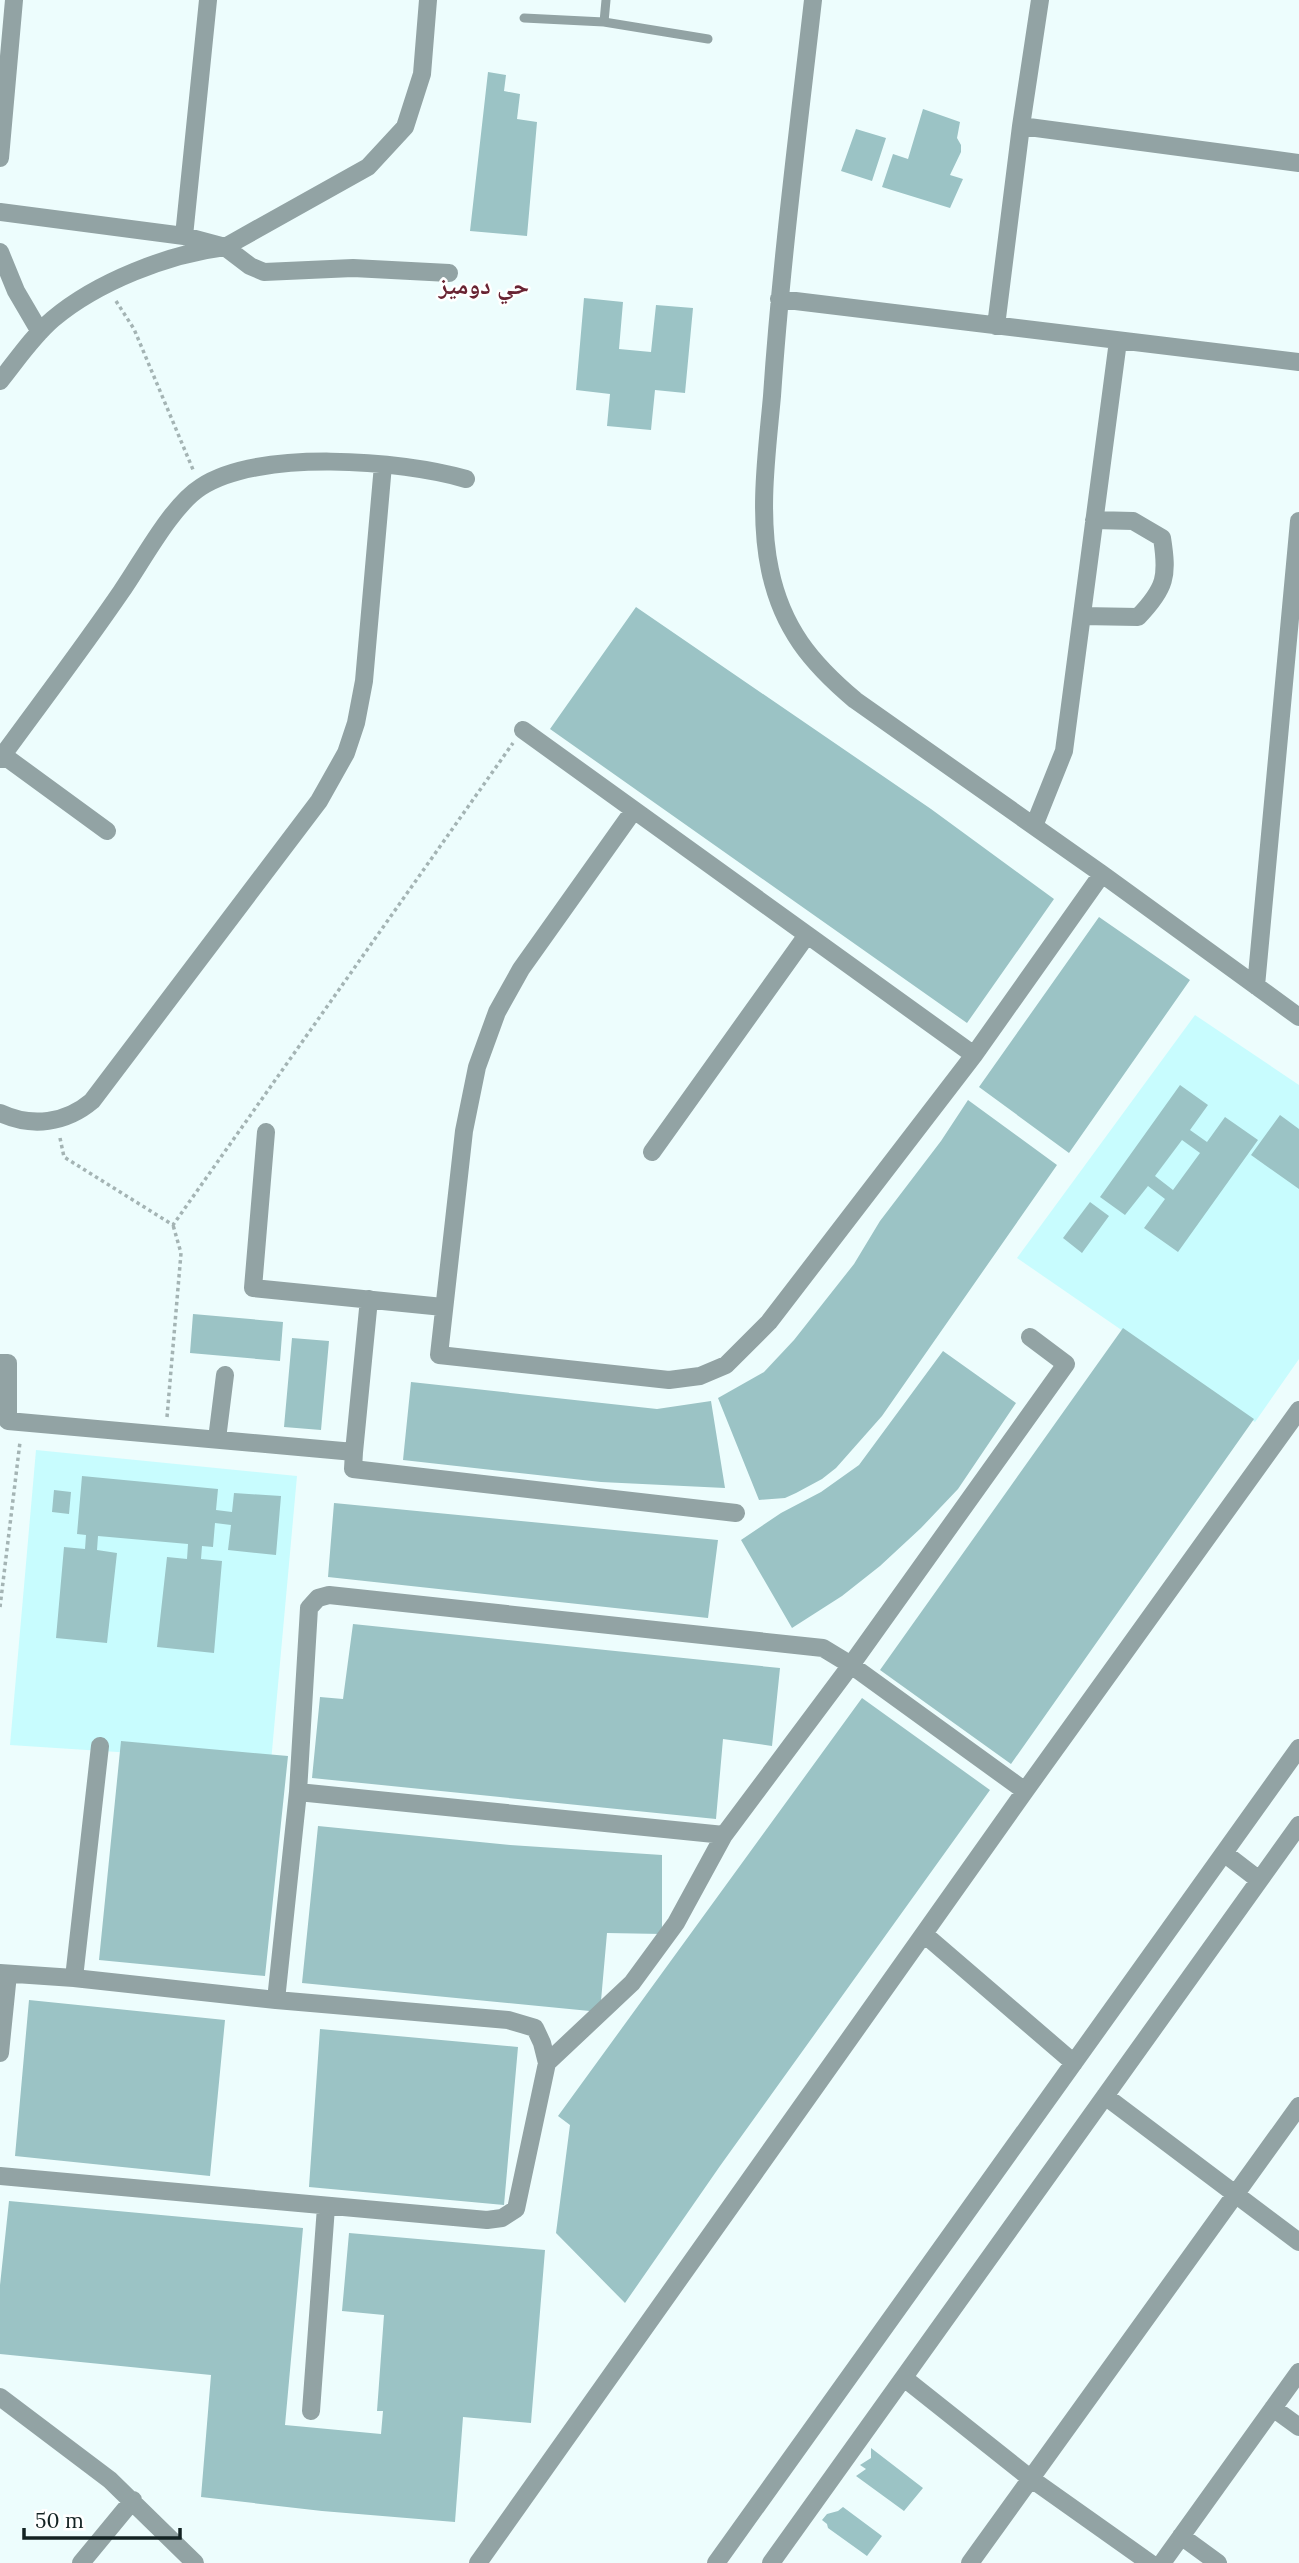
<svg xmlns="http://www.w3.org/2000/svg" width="1299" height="2563" viewBox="0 0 1299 2563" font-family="Lora,'Noto Naskh Arabic',serif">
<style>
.built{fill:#c8fcfe}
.building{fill:#9bc3c5;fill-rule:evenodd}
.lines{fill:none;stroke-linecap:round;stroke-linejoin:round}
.path{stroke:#a4b4b4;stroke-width:3.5;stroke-dasharray:3.5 3.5;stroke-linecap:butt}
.service{stroke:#92a3a4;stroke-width:9}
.minor{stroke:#92a3a4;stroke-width:18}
.labels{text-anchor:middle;stroke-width:5;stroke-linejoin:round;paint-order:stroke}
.neighbourhood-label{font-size:24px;font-weight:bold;fill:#692433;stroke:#fff}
</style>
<rect width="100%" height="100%" fill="#edfdfd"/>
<path class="built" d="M1195 1015 1299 1085V1359L1255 1422 1017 1258Z
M36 1450 297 1476 271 1762 10 1745Z"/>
<path class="building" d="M488 72 506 75 504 91 520 94 517 119 537 122 527 236 470 231Z
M923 109 960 122 957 138 961 145V152L950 175 963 179 950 208 882 187 893 154 908 159Z
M856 129 886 138 872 181 841 171Z
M584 298 623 302 619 349 651 352 656 305 693 308 685 393 655 390 651 430 607 426 610 394 576 390Z
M636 607 931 809 1054 899 967 1023 550 729Z
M1099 917 1190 980 1069 1153 979 1087Z
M1180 1085 1208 1105 1190 1130 1207 1142 1225 1117 1258 1140 1178 1252 1144 1228 1165 1199 1148 1186 1125 1215 1100 1197ZM1182 1140 1200 1153 1173 1190 1155 1176Z
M968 1100 1057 1165 882 1416 836 1468 822 1479 796 1493 785 1498 759 1500 718 1398 764 1372 794 1340 854 1264 880 1221 941 1141Z
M1280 1115 1299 1129V1189L1251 1155Z
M1090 1202 1109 1216 1082 1253 1063 1238Z
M193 1314 283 1322 280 1361 190 1353Z
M1123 1328 1254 1419 1011 1764 880 1670Z
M292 1338 329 1341 321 1430 284 1427Z
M943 1351 1016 1403 958 1489 921 1528 880 1566 842 1596 792 1628 741 1540 781 1513 821 1492 859 1465Z
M411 1382 657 1409 711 1401 725 1488 601 1482 403 1460Z
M82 1476 218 1489 216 1510 232 1512 234 1493 281 1496 276 1555 228 1550 231 1525 215 1523 213 1547 202 1546 201 1559 222 1561 214 1653 157 1647 167 1557 187 1559 188 1544 98 1536 97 1550 117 1553 107 1643 56 1638 64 1547 85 1549 86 1535 77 1534Z
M54 1490 71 1492 69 1514 52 1512Z
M334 1503 718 1540 708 1618 328 1577Z
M353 1624 780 1668 772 1746 723 1739 716 1819 312 1778 320 1697 343 1699Z
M862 1698 990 1790 720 2166 625 2303 556 2233 570 2125 558 2116Z
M121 1741 288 1756 265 1976 99 1960Z
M318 1826 510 1845 662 1855V1934L607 1933 600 2012 302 1983Z
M29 2000 225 2020 210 2176 15 2156Z
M320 2029 518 2047 504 2205 309 2187Z
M9 2201 303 2228 285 2425 381 2434 383 2411H377L384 2315 342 2311 349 2233 545 2250 531 2423 463 2417 455 2522 322 2511 201 2497 211 2375 0 2354V2285Z
M871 2448 923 2488 904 2511 856 2476 866 2469 860 2465 871 2458Z
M843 2507 882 2536 867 2556 828 2528 827 2524 822 2520 827 2514 838 2511Z"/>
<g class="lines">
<path class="path" d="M116 301 134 329 194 472
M60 1138 64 1157 173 1225 513 743
M167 1417 181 1253 173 1225
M0 1607 20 1442"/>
<path class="service" d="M606 0 604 22 708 39
M524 18 604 22"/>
<path class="minor" d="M813 0C798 132 781 263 772 396 767 452 758 514 770 570 782 628 811 663 855 700L1102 874 1299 1017
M1021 126 1299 163
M0 158 14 0
M0 212 184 236 225 247 250 266 264 272 353 268 449 273
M184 236 208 0
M0 252 16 291 40 332
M779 299 1299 362
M996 326 1021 126 1040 0
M0 381C17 360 32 337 53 319 97 282 168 254 225 247L368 167 405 127 422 74 428 0
M1082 616 1138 617C1166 588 1168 576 1162 538L1133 521 1094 520
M523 730 974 1055
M3 755 107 831
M0 759C40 704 82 649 121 592 142 562 171 506 201 487 259 449 401 460 466 479
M634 810 521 969 497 1012 477 1067 464 1131 439 1355 669 1380 700 1376 726 1365 769 1322 974 1055 1102 874
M1034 826 1064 751 1118 341
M1256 986 1299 521
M0 1113C32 1128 66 1123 92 1101L319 801 346 753 356 723 364 681 383 465
M266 1132 253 1288 443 1307
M652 1152 807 935
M0 1363H8V1421L354 1452 353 1469 736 1513
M217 1439 225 1375
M354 1452 369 1299
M298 1792 724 1835 851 1665 1066 1364 1030 1337
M1224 1853 1259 1880
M924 1934 1074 2063
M0 1973 74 1978 276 2000 508 2020 535 2028 542 2043 547 2063 516 2209 502 2218 487 2220 0 2176
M74 1978 100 1746
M276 2000 298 1792 309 1608 318 1598 329 1595 823 1648 851 1665 1025 1791
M0 2053 8 1974
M547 2063 632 1983 676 1923 724 1835
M1105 2096 1299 2242
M904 2378 1030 2478 1150 2563
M0 2397 110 2480 195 2563
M1273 2408 1299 2427
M311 2411 326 2207
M1181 2536 1218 2563
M81 2563 133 2500
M478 2563 1025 1791 1299 1410
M716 2563 1299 1748
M771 2563 1299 1825
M970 2563 1299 2106
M1162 2563 1299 2372"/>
</g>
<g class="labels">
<g class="neighbourhood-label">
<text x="484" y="294">حي دوميز</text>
</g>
</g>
<path d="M24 2528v10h156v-10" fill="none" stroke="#132323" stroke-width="3.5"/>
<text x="35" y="2528" font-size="21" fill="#132323" stroke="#ffffff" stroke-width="5" paint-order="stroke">50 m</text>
</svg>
